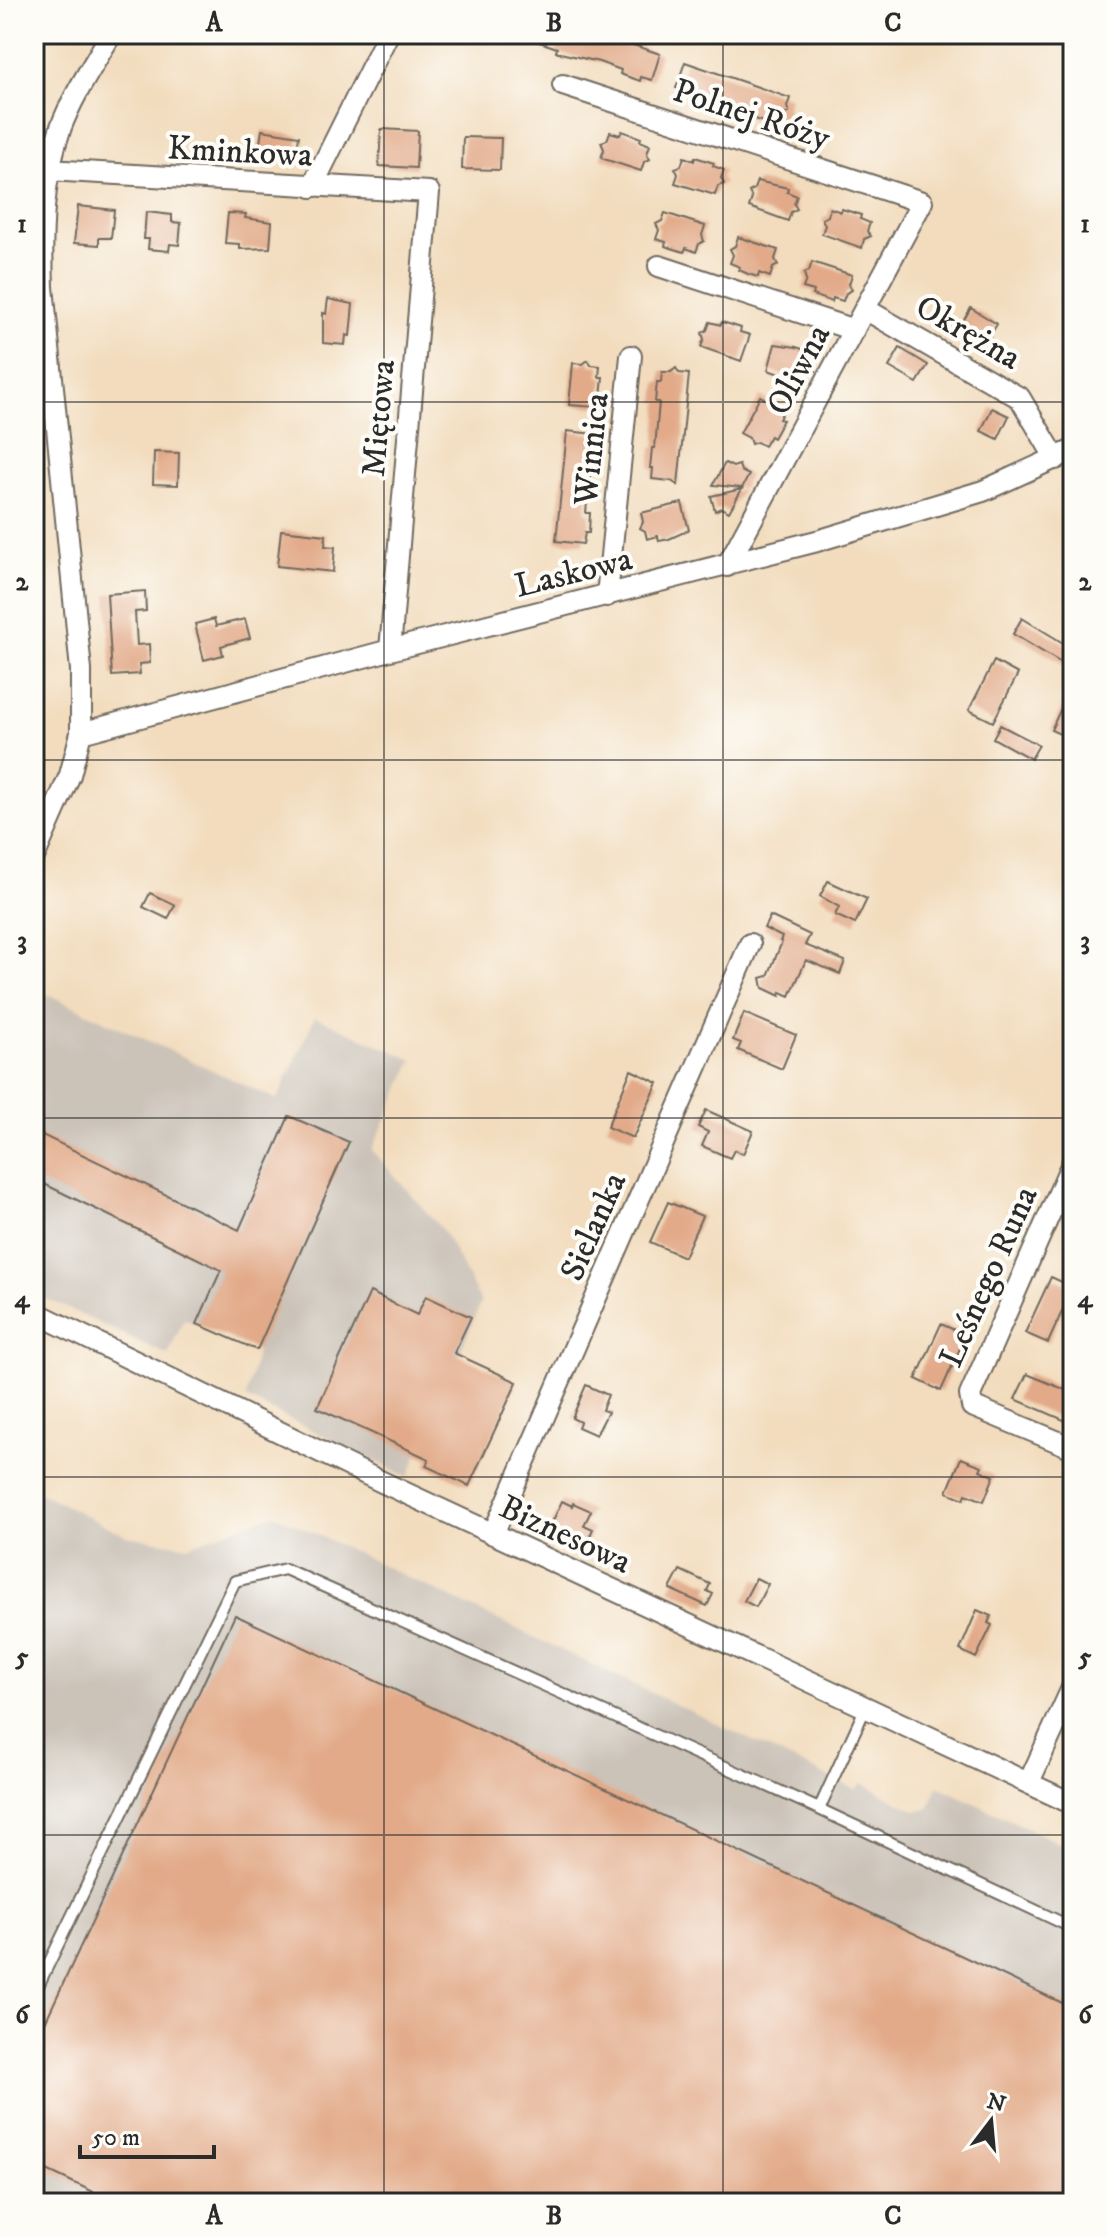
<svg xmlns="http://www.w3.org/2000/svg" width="1107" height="2237" viewBox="0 0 1107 2237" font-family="'IM FELL DW Pica',serif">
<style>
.industrial{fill:#cbc2b8}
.building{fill:#e2aa89}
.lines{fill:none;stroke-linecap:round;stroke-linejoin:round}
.lane-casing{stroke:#71695e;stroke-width:14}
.street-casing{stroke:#71695e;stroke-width:24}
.lane{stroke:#fff;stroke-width:10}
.street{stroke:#fff;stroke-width:20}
.grid{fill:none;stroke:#2b2b2b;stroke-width:2;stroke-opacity:0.55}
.labels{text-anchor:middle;stroke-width:8;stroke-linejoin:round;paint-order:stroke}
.street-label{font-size:34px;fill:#2b2b2b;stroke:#fdfcf7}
.neatline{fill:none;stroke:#2b2b2b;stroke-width:3}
.grid-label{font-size:26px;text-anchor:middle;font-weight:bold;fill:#2b2b2b}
</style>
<rect width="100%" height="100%" fill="#fdfcf7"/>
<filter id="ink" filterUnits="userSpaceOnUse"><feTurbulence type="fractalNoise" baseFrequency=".0125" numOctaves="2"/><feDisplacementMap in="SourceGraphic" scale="16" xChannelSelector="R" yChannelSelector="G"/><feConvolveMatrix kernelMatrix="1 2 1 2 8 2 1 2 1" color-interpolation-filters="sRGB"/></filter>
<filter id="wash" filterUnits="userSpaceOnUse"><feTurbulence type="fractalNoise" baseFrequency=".006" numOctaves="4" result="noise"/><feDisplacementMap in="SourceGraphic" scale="32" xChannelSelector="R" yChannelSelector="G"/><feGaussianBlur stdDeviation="1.8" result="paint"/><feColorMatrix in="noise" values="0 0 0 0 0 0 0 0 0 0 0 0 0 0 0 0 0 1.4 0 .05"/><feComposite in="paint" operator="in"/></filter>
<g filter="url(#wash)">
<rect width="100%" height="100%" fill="#f2dcbd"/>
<path class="industrial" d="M34 988 277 1100 315 1017 413 1060 372 1150 444 1232 481 1302 408 1477 246 1398 257 1350 184 1319 168 1355 34 1293Z
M34 1490 127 1536 187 1546 274 1514 856 1790 861 1783 916 1811 928 1809 938 1786 1073 1850V2203H34Z"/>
<g id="blocks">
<path class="building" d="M522 34H601L660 54 652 80 641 77 640 81 620 74 621 70 599 62 556 52 557 48 522 36Z
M685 62 790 98 787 107 789 112 784 115 781 124 770 120 769 124 745 116 746 112 741 110 705 98 704 102 685 96 686 92 676 88Z
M381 129 418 131 416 168 379 166Z
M262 130 299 136 295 161 258 156Z
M622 131 641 138 640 141 650 145 647 154 650 159 644 162 641 171 601 158 604 149 601 142 607 140 610 132 620 135Z
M463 137 501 138 500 170 462 169Z
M684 157 694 161 695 157 714 163 713 166 724 170 721 178 724 184 718 186 715 195 675 183 678 174 675 168 681 166Z
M757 181 788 188 787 192 797 196 794 204 797 209 791 212 788 221 749 207 752 198 749 192 754 189Z
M78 206 114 210 111 238H99V245L74 243Z
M830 208 841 212 842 209 861 215 860 219 870 223 867 231 871 236 864 239 862 248 822 234 825 225 822 219 828 216Z
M146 212 172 215V222L181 223 179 245 170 244 169 251 148 249 149 239H144Z
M228 213 246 214 245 218 272 222 270 248 240 249V244L225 243Z
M665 213 705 226 702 235 704 241 699 244 696 252 686 248 684 252 665 246 666 242 656 239 659 230 656 224 662 221Z
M738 237 778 250 775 259 778 265 773 268 770 277 759 273 758 277 748 274 739 270 740 267 730 263 733 255 730 249 735 246Z
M812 262 852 275 849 284 852 290 846 293 843 301 833 298 832 302 813 295 814 291 803 288 806 280 804 273 809 271Z
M328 299 353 304 350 336 346 335 345 345 323 343V313L326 314Z
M971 308 997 324 985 344 959 328Z
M710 322 721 325 722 322 732 325 741 328 740 332 750 335 741 361 701 347 704 339 702 333 707 330Z
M775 344 796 347 806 350 804 354 815 357 812 366 816 371 809 374 806 383 768 370Z
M900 348 928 365 917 383 889 367Z
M588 360 591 365 600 366 599 377H603L601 397 597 396 596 407 569 405 573 363 583 364Z
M676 368 679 373 689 374 678 485 671 481 652 479 653 468H650L652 448H655L659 402H655L657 382H661L662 372H671Z
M760 396 784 409 779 419 783 420 773 438 770 436 764 446 757 442 751 444 749 438 740 433Z
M992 408 1009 416 998 439 981 431Z
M567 431 594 434 593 445H597L595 465H591L587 502 586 513H590L589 533H585L583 544 556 541Z
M154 452 179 453 178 485 153 484Z
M725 463 733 467 739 465 741 471 749 475 742 488 713 485Z
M742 489 729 512 721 508 715 511 711 496Z
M682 503 689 530 669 539 659 541 658 536 647 539 645 531 640 528 643 522 641 513Z
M281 530 326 535 325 546 335 547 333 572 277 566Z
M145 591 146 611 135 612 137 645 149 644 150 663 139 664 140 674 112 676 107 594Z
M1022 618 1073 649V670L1013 634Z
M214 619 216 626 245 619 250 638 221 646 223 655 204 660 195 624Z
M994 661 1018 674 993 722 969 710Z
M1073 682V740L1051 730Z
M1000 725 1039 745 1031 759 993 738Z
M828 881 867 899 855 924 835 915 839 907 820 896Z
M150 893 175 905 168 919 143 907Z
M770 916 810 935 805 945 845 961 840 974 806 960 790 996 781 992 780 996 763 988 761 978 768 976 782 942 780 941 782 937 764 928Z
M744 1013 796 1035 782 1069 738 1050 741 1043 733 1040Z
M631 1070 658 1083 633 1138 607 1127Z
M706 1110 753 1131 743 1154 734 1150 730 1158 702 1146 708 1132 698 1127Z
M289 1116 349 1142 257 1350 197 1324 221 1270 34 1179V1131L239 1230Z
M668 1202 702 1216 684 1257 650 1242Z
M1051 1277 1073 1287 1048 1343 1025 1333Z
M370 1292 417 1315 426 1296 471 1317 454 1353 517 1382 469 1486 426 1466 429 1459 317 1408Z
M941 1324 966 1335 941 1391 916 1379Z
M1027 1374 1073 1393V1424L1015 1399Z
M586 1385 608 1395 602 1410 608 1412 596 1435 578 1427 580 1422 572 1418Z
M961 1458 982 1466 980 1470 994 1476 984 1501 966 1494 964 1499 947 1492Z
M562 1501 572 1506 573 1503 591 1511 584 1525 593 1529 586 1545 549 1529Z
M680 1570 710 1584 707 1591 713 1594 707 1606 670 1589Z
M756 1578 768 1584 756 1607 744 1601Z
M977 1610 991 1616 988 1623 992 1625 976 1658 960 1650Z
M235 1615 1073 2008V2203H117L34 2164V2046Z"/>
</g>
</g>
<g filter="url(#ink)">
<use href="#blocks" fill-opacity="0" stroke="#71695e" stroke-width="2"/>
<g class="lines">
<g class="lane-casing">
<path id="lane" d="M819 1809 865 1709
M34 1994 235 1581 285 1569 819 1809 1073 1928"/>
</g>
<g class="street-casing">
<path id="street" d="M563 85 922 202 727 566
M48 170 429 192 390 650
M312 187 388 34
M659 266 854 330
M865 309 1020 398 1056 459
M607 596 631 356
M81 733 390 650 817 541 983 491 1073 450
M34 857 70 775 81 733V670L43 287C41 234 42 178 61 127 73 95 94 64 111 34
M1073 1161 970 1395 972 1406 1073 1448
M34 1312 382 1482 1073 1804
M493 1534 750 944
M1029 1782 1073 1686"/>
</g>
<use href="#lane" class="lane"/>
<use href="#street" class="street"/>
</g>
</g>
<path class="grid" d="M384 34V2203M723 34V2203M34 402H1073M34 760H1073M34 1118H1073M34 1477H1073M34 1835H1073"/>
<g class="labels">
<g class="street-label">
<text transform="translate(752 113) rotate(18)" y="12">Polnej Róży</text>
<text transform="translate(240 150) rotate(3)" y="12">Kminkowa</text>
<text transform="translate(969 331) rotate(30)" y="12">Okrężna</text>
<text transform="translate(797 369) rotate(-62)" y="12">Oliwna</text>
<text transform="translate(377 418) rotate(-85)" y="12">Miętowa</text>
<text transform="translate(590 449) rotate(-84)" y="12">Winnica</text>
<text transform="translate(573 571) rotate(-14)" y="12">Laskowa</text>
<text transform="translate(592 1226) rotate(-66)" y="12">Sielanka</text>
<text transform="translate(987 1276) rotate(-66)" y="12">Leśnego Runa</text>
<text transform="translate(566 1533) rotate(25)" y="12">Biznesowa</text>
</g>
</g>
<rect width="1107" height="2237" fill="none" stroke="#fdfcf7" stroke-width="88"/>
<g transform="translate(991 2121) rotate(16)" stroke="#fdfcf7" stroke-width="6" paint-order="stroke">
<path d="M0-6L14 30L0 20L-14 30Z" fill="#2b2b2b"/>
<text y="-12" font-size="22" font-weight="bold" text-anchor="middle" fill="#2b2b2b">N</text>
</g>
<path d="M80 2145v12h134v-12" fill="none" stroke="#2b2b2b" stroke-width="4"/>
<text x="92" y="2145" font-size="24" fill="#2b2b2b" stroke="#fdfcf7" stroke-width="6" paint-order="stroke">50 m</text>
<rect x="44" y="44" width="1019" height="2149" class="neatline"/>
<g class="grid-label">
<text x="214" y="31">A</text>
<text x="554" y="31">B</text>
<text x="893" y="31">C</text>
<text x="22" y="232">1</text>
<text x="1085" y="232">1</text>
<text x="22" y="590">2</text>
<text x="1085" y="590">2</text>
<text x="22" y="949">3</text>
<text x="1085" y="949">3</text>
<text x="22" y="1307">4</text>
<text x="1085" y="1307">4</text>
<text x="22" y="1665">5</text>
<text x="1085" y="1665">5</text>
<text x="22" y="2023">6</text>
<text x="1085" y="2023">6</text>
<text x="214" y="2224">A</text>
<text x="554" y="2224">B</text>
<text x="893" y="2224">C</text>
</g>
</svg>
